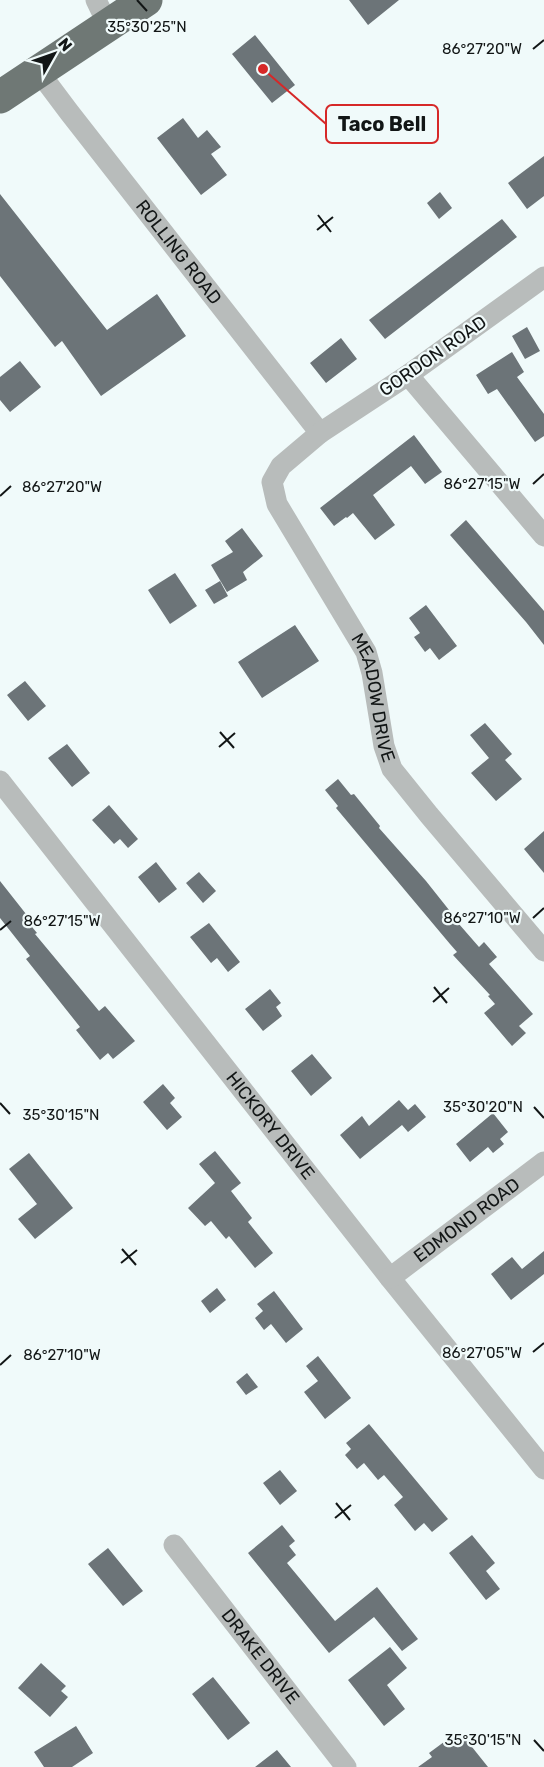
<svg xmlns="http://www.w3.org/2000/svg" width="544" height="1767" viewBox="0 0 544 1767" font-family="Rubik,sans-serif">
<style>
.building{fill:#6c7478}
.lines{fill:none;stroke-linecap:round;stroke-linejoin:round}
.street{stroke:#b8bcbb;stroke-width:21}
.highway{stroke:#6f7875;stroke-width:33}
.ticks{fill:none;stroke:#121616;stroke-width:2}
.labels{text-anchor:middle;stroke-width:4.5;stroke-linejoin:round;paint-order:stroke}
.street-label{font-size:18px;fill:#121616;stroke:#f0fafa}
.ticks-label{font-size:15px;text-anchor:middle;fill:#121616;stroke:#f0fafa;stroke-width:4.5;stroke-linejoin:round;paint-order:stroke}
.leader{fill:none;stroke:#d62828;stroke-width:2}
.callout-dot{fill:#d62828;stroke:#f0fafa;stroke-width:2}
.callout{fill:#f0fafa;stroke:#d62828;stroke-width:2}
.callout-label{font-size:20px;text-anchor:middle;font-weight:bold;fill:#121616}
</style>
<rect width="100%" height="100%" fill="#f0fafa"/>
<path class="building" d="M349 0H399L368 25Z
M255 35 295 85 272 103 232 54Z
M183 118 198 138 207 130 221 147 211 154 227 175 201 195 157 138Z
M544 156V196L527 209 508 183Z
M440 192 452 208 439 219 427 203Z
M0 194 107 330 157 294 186 336 101 396 62 341 55 347 0 276Z
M502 219 517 237 385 339 369 320Z
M527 327 540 351 525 359 512 336Z
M341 338 357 359 326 383 310 363Z
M512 352 524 372 517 377 544 414V436L535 442 497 389 488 394 476 375Z
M20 361 41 387 10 412 0 400V377Z
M414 435 442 472 425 484 411 466 373 495 395 525 375 540 353 513 347 518 346 517 334 526 320 508Z
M466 520 544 611V645L526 622 450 535Z
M242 528 263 556 243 572 247 580 227 592 211 565 233 552 225 541Z
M175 573 197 606 170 624 148 590Z
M220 581 228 596 214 604 205 590Z
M426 605 457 646 439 660 430 648 425 652 414 637 420 633 409 618Z
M295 625 319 661 262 698 238 662Z
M25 681 46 706 28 721 7 695Z
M485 723 512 754 505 760 522 779 496 801 471 773 489 758 470 735Z
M67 744 90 773 72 787 48 758Z
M338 779 351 795 354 794 380 826 379 828 426 881 453 915 452 916 479 947 484 942 497 957 489 964 533 1014 519 1026 526 1033 512 1046 484 1013 495 1004 488 996 490 995 453 955 457 952 450 944 336 808 338 806 325 790Z
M109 805 138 839 128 848 120 839 114 844 92 820Z
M544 831V873L524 849Z
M156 862 177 889 159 903 138 877Z
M199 872 216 891 203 903 186 883Z
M0 881 26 914 23 916 37 933 35 934 99 1011 105 1006 135 1041 113 1059 108 1053 100 1060 76 1030 80 1027 26 959 30 956 0 918Z
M209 923 240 962 228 972 217 958 211 963 190 937Z
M270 989 281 1003 276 1007 282 1016 263 1031 245 1009Z
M312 1054 332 1078 311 1096 291 1071Z
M163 1084 175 1098 170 1103 182 1117 167 1130 143 1102Z
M399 1100 408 1110 415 1104 426 1117 408 1132 402 1125 360 1159 340 1135 362 1116 369 1126Z
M493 1113 508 1132 500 1139 504 1144 493 1153 488 1147 470 1162 456 1144Z
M215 1151 241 1183 231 1191 252 1218 248 1222 273 1253 255 1268 229 1236 226 1239 211 1221 205 1226 188 1208 215 1183 199 1164Z
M29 1153 73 1208 35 1239 18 1219 37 1204 9 1169Z
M544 1251V1274L511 1300 491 1274 512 1257 522 1269Z
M217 1288 226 1300 210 1313 201 1301Z
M274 1291 303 1329 286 1343 271 1324 264 1330 255 1318 263 1311 257 1304Z
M318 1356 351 1398 325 1419 304 1392 318 1381 306 1366Z
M247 1373 258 1387 246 1395 236 1382Z
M369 1424 448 1519 432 1532 424 1523 415 1531 394 1505 403 1497 384 1475 378 1480 364 1463 357 1469 345 1455 351 1449 346 1443Z
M280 1470 297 1491 280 1505 263 1483Z
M282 1525 295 1541 289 1546 296 1555 287 1563 335 1621 377 1587 418 1639 402 1651 374 1617 329 1653 248 1553Z
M472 1535 495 1563 486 1571 500 1589 486 1600 449 1553Z
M108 1548 143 1591 123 1606 88 1564Z
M390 1647 407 1668 387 1685 405 1709 384 1726 348 1680Z
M41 1663 66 1686 61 1691 68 1697 50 1717 18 1688Z
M213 1677 250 1723 228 1740 192 1694Z
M76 1726 93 1753 72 1767H44L34 1752Z
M464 1737 488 1767H418L432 1757 429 1753 448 1739 453 1746Z
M277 1750 291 1767H255Z"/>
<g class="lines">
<g class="street">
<path d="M96 0 108 25"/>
<path id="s1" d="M39 72 69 112 320 433"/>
<path id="s2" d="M544 277 408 375 320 433 281 466 272 482 277 504 366 652 372 673 384 746 392 769 429 815 544 951"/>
<path d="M408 375 544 536"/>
<path id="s3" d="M0 781 390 1278 544 1469"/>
<path id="s4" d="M390 1278 544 1162"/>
<path id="s5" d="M174 1545 346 1767"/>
</g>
<path class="highway" d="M0 97 146 0"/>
</g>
<path class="ticks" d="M137 0 147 11M533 49 544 40M318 215 331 232M317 230 333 217M533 484 544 474M0 496 11 486M220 732 234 748M219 747 235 733M533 918 544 908M0 930 11 921M434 987 447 1003M433 1002 449 988M0 1103 10 1114M534 1107 544 1118M122 1249 136 1265M121 1263 137 1250M533 1352 544 1343M0 1365 11 1355M336 1503 350 1520M335 1518 351 1505M534 1740 544 1751"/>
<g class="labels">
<g class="street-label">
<text dy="6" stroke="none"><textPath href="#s1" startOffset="228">ROLLING ROAD</textPath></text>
<text transform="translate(433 356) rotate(-35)" y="6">GORDON ROAD</text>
<text dy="6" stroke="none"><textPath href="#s2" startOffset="584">MEADOW DRIVE</textPath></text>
<text dy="6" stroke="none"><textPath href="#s3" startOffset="438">HICKORY DRIVE</textPath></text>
<text dy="6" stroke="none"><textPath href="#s4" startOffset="96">EDMOND ROAD</textPath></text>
<text dy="6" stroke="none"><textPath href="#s5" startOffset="141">DRAKE DRIVE</textPath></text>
</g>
</g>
<g class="ticks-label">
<text x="147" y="32">35°30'25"N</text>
<text x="482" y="54">86°27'20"W</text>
<text x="482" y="489">86°27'15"W</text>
<text x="62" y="492">86°27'20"W</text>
<text x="482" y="923">86°27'10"W</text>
<text x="62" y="926">86°27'15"W</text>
<text x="483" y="1112">35°30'20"N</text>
<text x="61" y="1120">35°30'15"N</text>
<text x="482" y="1358">86°27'05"W</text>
<text x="62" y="1360">86°27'10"W</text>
<text x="483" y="1745">35°30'15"N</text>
</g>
<path class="leader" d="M263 69L326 124"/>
<circle class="callout-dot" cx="263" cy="69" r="6"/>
<rect class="callout" x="326" y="105" width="112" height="38" rx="6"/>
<g class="callout-label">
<text x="382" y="131">Taco Bell</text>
</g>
<g transform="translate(54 54) rotate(50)" stroke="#f0fafa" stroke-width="4.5" paint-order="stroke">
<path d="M0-4.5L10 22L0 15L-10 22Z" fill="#121616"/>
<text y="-9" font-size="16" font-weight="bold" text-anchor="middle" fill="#121616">N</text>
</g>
</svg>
